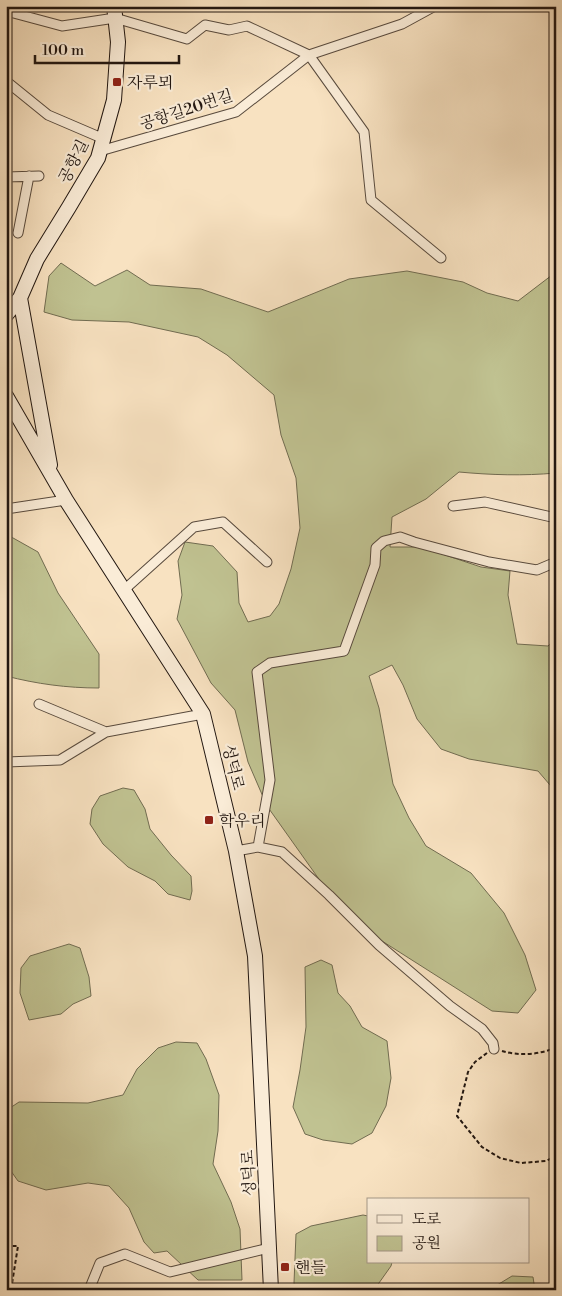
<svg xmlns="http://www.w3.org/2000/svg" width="562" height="1296" viewBox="0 0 562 1296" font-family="'Libre Bodoni','Noto Serif KR',serif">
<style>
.green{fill:#c0c291;stroke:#716c51}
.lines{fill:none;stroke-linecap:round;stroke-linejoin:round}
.street-casing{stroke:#584a3d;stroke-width:11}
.secondary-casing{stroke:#221711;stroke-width:16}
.path{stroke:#221711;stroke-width:2;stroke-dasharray:4 2.5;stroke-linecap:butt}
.street{stroke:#faecd7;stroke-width:9}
.secondary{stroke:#faecd7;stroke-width:14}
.poi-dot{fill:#8f2418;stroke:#faecd7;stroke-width:2}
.labels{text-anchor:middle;stroke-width:4.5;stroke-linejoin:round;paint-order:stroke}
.poi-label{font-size:16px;fill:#221711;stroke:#faecd7;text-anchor:start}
.street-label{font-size:16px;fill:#221711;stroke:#faecd7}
</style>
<rect width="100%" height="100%" fill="#f8e2c1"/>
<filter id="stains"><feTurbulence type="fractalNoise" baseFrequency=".004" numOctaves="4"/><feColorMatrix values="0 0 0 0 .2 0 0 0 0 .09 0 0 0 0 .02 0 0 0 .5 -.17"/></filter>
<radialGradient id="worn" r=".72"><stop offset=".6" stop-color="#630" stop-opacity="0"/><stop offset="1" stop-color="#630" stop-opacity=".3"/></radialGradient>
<path class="green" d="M61 263 95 286 127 270 150 285 201 289 268 312 349 279 407 271 463 282 487 293 518 301 556 272V473C523 476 491 475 459 472L426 499 392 517 390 547H421L481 567 510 571 508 595 517 644 548 646 556 639V792L538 771 469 759 441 749 417 719 403 685 392 665 369 676 379 708 393 784 409 818 426 846 471 873 504 913 525 955 536 990 518 1013 492 1011 360 927 321 882 267 806 248 762 235 710 211 683 177 619 182 595 178 561 185 542 213 546 237 572 239 603 248 622 270 616 279 604 291 569 300 528 296 478 281 435 274 395 227 355 198 337 129 322 72 320 44 312 49 276Z
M6 534 38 552 58 593 99 654V688C67 688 37 684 6 676Z
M123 788 134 790 145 809 150 829 171 855 191 876 192 891 190 900 168 894 155 881 128 867 103 844 90 824 92 809 100 796Z
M69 944 80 948 89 977 91 996 73 1004 61 1014 29 1020 20 993 21 968 30 956Z
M321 960 332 965 338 993 350 1006 362 1027 387 1041 391 1078 386 1106 372 1133 352 1144 323 1140 305 1134 293 1107 300 1070 306 1027 305 967Z
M176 1042 197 1043 206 1059 219 1095 218 1131 213 1164 231 1202 240 1229 242 1280H198L167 1251 154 1253 144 1242 129 1208 109 1186 88 1183 46 1190 18 1181 6 1164V1112L7 1110 19 1102 88 1103 123 1095 137 1069 158 1048Z
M363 1215 368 1216V1262H392L391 1266 374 1290H295L294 1283 296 1234 311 1226Z
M512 1276 533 1277 535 1290H489Z"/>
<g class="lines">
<g class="street-casing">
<path id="street" d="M6 11 62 26 115 18 187 39 205 25 229 30 247 26 309 55 364 132 371 200 441 258
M6 81 48 115 104 139
M100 151 236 112 309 55 402 24 435 6
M6 177 39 176
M18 233 29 176
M453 506 485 502 556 518
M6 509 66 500
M124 590 194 527 223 522 267 562
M39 704 106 732
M6 762 60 760 106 732 203 714
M258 847 270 780 257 672 270 663 344 651 375 565 376 548 384 541 400 537 414 542 489 562 537 570 556 562
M236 851 258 847 282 852 329 895 379 945 450 1006 482 1029 493 1043 494 1049
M89 1290 100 1263 125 1254 170 1272 269 1248"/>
</g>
<g class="secondary-casing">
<path id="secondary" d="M20 298 50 465
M6 315 20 298 37 259 69 207 98 158 114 100 118 42 114 6
M6 396 66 500 203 714 236 851 255 956 271 1290"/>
</g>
<path class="path" d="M502 1051C518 1056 541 1055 556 1047
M487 1053 475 1062 468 1072 457 1116 482 1147 500 1158 521 1163 546 1161 556 1156
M6 1246H18L11 1290"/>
<use href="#street" class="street"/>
<use href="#secondary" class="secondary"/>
</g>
<g class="poi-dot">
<rect x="112" y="77" width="10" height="10" rx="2.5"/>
<rect x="204" y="815" width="10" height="10" rx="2.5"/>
<rect x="280" y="1262" width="10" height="10" rx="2.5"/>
</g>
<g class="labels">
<g class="poi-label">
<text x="127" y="88">자루뫼</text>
<text x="219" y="826">학우리</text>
<text x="295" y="1273">핸들</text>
</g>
<g class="street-label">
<text transform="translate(186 109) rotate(-18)" y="6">공항길20번길</text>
<text transform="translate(73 161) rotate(-63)" y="6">공항길</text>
<text transform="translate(234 767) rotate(76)" y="6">성덕로</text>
<text transform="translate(248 1173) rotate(-93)" y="6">성덕로</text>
</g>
</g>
<rect width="562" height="1296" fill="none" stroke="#f8e2c1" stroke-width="25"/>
<rect x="8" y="8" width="547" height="1281" fill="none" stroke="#221711" stroke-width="2.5"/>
<rect x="12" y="12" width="537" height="1271" fill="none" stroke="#221711"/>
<rect x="367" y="1198" width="162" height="65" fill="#faecd7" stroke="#a49788"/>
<rect x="377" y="1215" width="25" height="8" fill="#faecd7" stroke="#a49788"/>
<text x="412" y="1224" font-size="15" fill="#221711">도로</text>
<rect x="377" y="1236" width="25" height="15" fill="#c0c291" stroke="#a49788"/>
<text x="412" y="1248" font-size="15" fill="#221711">공원</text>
<path d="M35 55v8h144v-8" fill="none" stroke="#221711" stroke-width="2.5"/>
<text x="42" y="55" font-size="15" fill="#221711" stroke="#faecd7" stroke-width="4" paint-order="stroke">100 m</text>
<rect width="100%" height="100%" filter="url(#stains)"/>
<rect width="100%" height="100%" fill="url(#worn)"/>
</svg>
